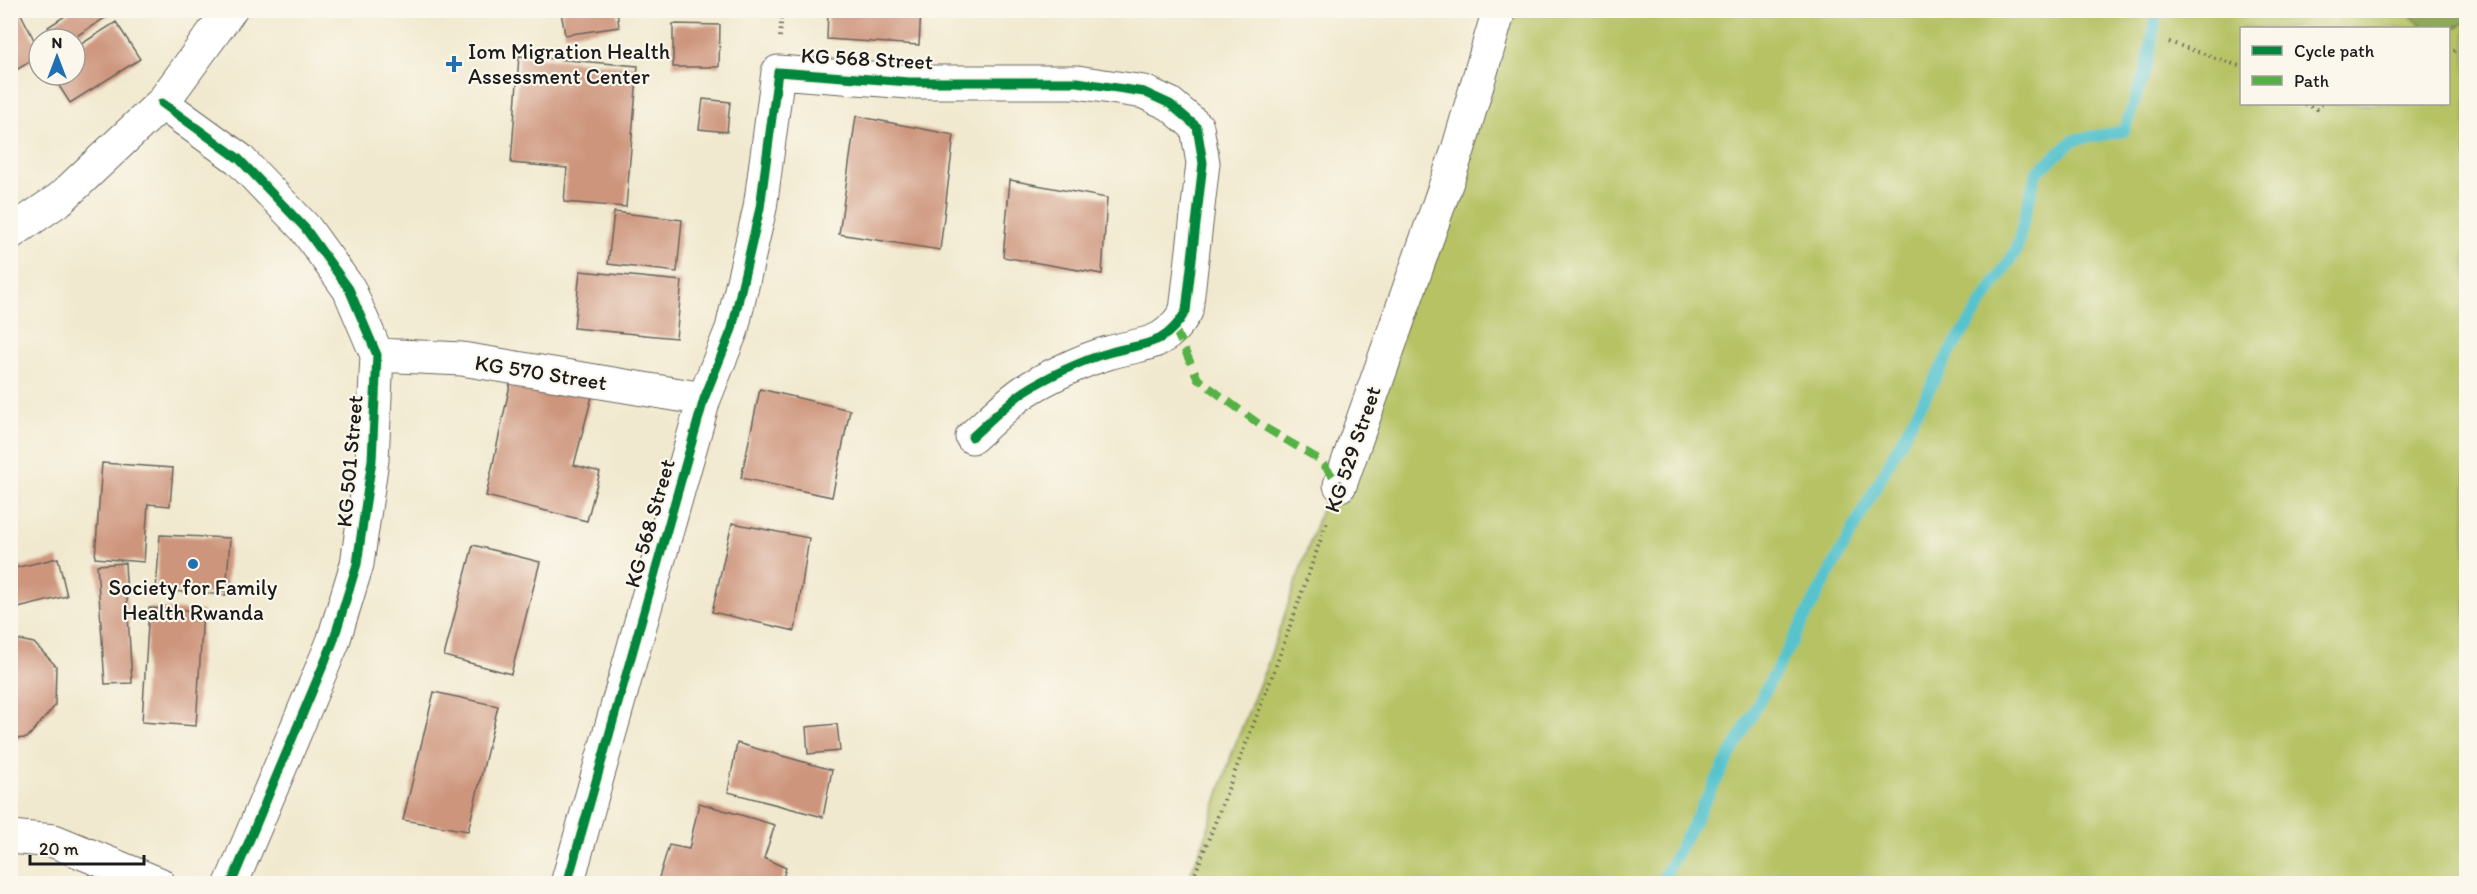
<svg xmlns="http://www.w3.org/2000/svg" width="2477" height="894" viewBox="0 0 2477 894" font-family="Itim,sans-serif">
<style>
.green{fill:#b6c264;stroke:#696f40;stroke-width:1.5;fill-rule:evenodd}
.forest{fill:#90a85a;stroke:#56623b;stroke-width:1.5}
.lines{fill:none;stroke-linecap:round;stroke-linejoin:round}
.stream{stroke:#56c3cd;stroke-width:12}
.building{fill:#ce957d}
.street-casing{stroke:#67645b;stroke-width:35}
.path{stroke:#67645b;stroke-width:4;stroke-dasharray:1.5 4.5;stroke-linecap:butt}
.street{stroke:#fff;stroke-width:33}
.quiet{stroke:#55b145;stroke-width:8;stroke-dasharray:15 8;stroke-linecap:butt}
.cycleway-casing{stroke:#fbf7ec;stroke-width:13}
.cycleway{stroke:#00873e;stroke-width:9}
.poi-dot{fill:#1f6fb2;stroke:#fbf7ec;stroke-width:2}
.labels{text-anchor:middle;stroke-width:4.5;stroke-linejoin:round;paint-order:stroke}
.poi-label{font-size:22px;fill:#1c1c1c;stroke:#fbf7ec;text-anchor:start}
.street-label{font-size:22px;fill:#1c1c1c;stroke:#fbf7ec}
</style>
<rect width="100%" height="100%" fill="#fbf7ec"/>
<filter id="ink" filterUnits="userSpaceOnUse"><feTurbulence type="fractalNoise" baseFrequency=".0167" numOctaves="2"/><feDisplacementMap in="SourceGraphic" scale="12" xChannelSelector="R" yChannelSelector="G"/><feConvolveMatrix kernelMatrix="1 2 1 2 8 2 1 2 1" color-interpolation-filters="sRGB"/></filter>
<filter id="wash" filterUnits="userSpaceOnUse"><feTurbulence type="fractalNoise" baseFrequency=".008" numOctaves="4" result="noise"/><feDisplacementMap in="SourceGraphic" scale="24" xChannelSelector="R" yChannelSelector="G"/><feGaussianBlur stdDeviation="1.35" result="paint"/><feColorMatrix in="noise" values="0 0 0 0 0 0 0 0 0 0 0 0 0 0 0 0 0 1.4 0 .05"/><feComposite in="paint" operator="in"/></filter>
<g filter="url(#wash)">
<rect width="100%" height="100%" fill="#f1e9cf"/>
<path class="green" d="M1487 11H2466V883L1186 884 1205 838 1233 750 1267 665 1462 106ZM2242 28H2448V104H2242Z"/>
<path class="forest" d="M2405 11H2466V23L2449 29 2425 28Z"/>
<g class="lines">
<path class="stream" d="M1660 884 1948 355 2016 251 2036 173 2074 140 2124 131 2147 66 2157 10"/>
</g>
<g id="blocks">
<path class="building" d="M10 10H19L39 50V56L10 74Z
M74 10H109L111 14 72 39H55L48 27Z
M569 10H617L619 27 565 35 561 12Z
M828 10H921L919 45 827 39Z
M116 22 140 59 70 103 52 75H75V48Z
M673 24 720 25 719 67H673Z
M519 56 638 66 626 207 564 202 567 168 511 163Z
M703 99 730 102 727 132 699 129Z
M856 116 954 135 940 250 839 234Z
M1010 180 1107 198 1102 274 1003 257Z
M614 212 682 220 677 272 608 264Z
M580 271 682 281 676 338 574 328Z
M513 371 594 389 574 465 600 472 587 521 486 496Z
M760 389 850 410 832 497 741 478Z
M102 463 173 468 170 506 148 504 144 562 95 558Z
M732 523 809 538 795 631 712 612Z
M160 535 230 538 226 595 156 590Z
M473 545 540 562 511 674 444 656Z
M58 558 67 596 10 610V569Z
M125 563 132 683 105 684 97 565Z
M149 608 203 611 196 726 142 722Z
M10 638 34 643 56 666 55 706 27 738 10 739Z
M434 692 498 706 468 831 403 820Z
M837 724 840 751 808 754 806 727Z
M737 743 832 770 823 817 728 792Z
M699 803 775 825 764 858 786 868 781 884H657L669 845 689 849Z
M92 867 115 877 112 884H85Z"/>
</g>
</g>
<g filter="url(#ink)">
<use href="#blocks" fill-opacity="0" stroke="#67645b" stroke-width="1.5"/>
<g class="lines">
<g class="street-casing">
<path id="street" d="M162 103 239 159 305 228 349 289 377 355 372 460 357 564 333 642 231 884
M10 233 60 199 162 103 230 10
M377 355 462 359 704 399
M1340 485 1458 150 1499 10
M10 837 54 841 159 884
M567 884 704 399 732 329 760 208 778 72 909 82H1077L1144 92 1170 104 1197 127 1203 163 1186 311C1164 348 1145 342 1108 353 1085 359 1045 378 1025 391 1006 404 989 422 972 437"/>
</g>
<path class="path" d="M780 37 782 10
M2169 42 2242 67
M2448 53 2466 47
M2305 104 2317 109 2322 104
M1191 884 1273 674 1328 519"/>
<use href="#street" class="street"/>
<path class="quiet" d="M1175 329 1198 379 1259 424 1320 460 1340 485"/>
<g class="cycleway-casing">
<path id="cycleway" d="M162 103 239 159 305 228 349 289 377 355 372 460 357 564 333 642 231 884
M567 884 704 399 732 329 760 208 778 72 909 82H1077L1144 92 1170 104 1197 127 1203 163 1186 311C1164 348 1145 342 1108 353 1085 359 1045 378 1025 391 1006 404 989 422 972 437"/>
</g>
<use href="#cycleway" class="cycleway"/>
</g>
</g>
<g class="poi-dot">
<path d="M451 55h6v6h6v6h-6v6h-6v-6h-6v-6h6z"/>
<circle cx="193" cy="564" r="6"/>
</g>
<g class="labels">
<g class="poi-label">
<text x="468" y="59">Iom Migration Health<tspan x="468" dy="25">Assessment Center</tspan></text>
<text x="193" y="595" text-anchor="middle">Society for Family<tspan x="193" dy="25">Health Rwanda</tspan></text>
</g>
<g class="street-label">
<text transform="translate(867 58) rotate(3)" y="8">KG 568 Street</text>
<text transform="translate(541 372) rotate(9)" y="8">KG 570 Street</text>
<text transform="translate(1352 449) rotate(-71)" y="8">KG 529 Street</text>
<text transform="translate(349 461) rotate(-85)" y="8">KG 501 Street</text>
<text transform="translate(649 523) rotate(-74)" y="8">KG 568 Street</text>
</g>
</g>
<rect width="2477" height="894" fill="none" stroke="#fbf7ec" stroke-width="36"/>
<rect x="2240" y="27" width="210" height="78" fill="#fbf7ec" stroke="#a29f99" stroke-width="1.5"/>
<rect x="2252" y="46" width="30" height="9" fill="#00873e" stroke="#a29f99" stroke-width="1.5"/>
<text x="2294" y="57" font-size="18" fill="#1c1c1c">Cycle path</text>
<rect x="2252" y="76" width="30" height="9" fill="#55b145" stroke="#a29f99" stroke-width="1.5"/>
<text x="2294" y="87" font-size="18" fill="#1c1c1c">Path</text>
<g transform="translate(57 57)"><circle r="28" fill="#fbf7ec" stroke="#a29f99" stroke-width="1.5"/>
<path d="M0-4.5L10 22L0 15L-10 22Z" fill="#1f6fb2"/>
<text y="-9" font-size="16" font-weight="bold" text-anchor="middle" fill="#1c1c1c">N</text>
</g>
<path d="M30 855v9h114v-9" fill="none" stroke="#1c1c1c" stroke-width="3"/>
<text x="39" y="855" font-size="18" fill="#1c1c1c" stroke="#fbf7ec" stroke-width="4.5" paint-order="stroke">20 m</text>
</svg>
